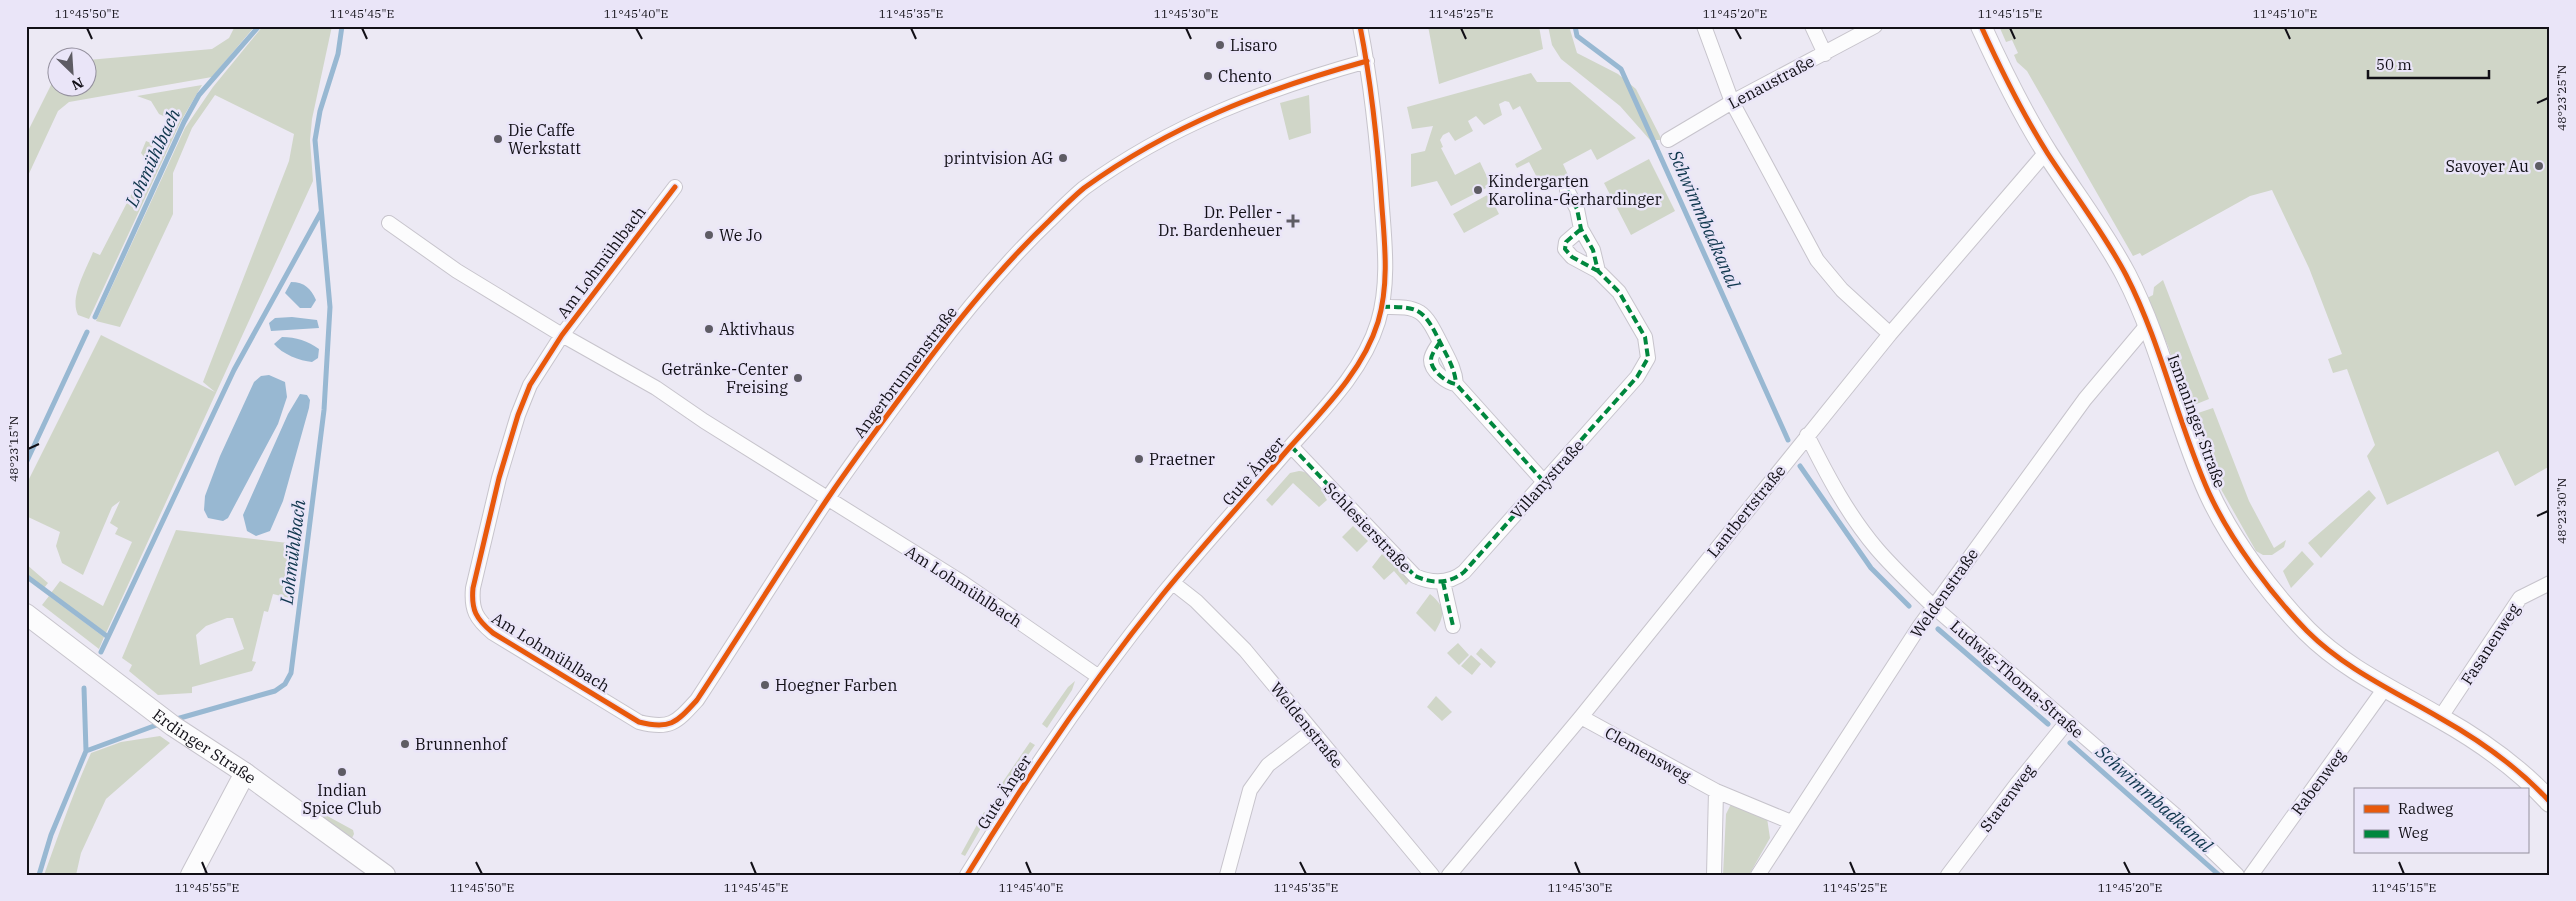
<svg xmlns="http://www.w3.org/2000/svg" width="2576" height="901" viewBox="0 0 2576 901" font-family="'IBM Plex Serif',serif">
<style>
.green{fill:#d0d6c8;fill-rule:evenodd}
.water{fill:#98b8d2}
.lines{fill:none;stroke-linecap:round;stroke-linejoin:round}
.stream{stroke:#98b8d2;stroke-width:5}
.street-casing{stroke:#c7c4cc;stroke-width:16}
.secondary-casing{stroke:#c7c4cc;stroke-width:22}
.street{stroke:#fcfcfd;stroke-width:14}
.secondary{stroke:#fcfcfd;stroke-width:20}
.quiet{stroke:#00873e;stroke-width:4;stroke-dasharray:8 4;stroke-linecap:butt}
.cycleway-casing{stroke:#eae5f8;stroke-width:8}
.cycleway{stroke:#e8590c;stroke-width:5}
.ticks{fill:none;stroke:#121017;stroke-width:2}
.poi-dot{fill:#5e5c64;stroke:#eae5f8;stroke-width:2}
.labels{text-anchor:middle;stroke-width:5;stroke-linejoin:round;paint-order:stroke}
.poi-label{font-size:16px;fill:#121017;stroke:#eae5f8;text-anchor:start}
.street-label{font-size:16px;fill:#121017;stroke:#eae5f8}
.water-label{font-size:18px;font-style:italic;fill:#0f364d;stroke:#eae5f8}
.neatline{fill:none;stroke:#121017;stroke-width:2}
.ticks-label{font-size:12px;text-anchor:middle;fill:#121017}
</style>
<rect width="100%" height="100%" fill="#ece9f4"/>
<path class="green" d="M235 26H255L212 77 69 102 58 111 26 180V135L57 73 58 88H88V60L212 49 229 38Z
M263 26H332L312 119 310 140 313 181 106 633 51 593 60 581 103 606 132 542 115 534 118 528 110 523 120 501 112 507 83 575 62 563 56 546 60 532 26 516V485L101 335 215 392 203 382 289 161 294 134 215 95 192 128 173 173V214L120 327 96 321 185 128 213 87Z
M1428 26H1539L1543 49 1439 84Z
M1548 26H1569L1577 53 1618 74 1636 89 1662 140H1650L1620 106 1561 59 1552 45Z
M1999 26H2550V466L2515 486 2498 451 2387 505 2367 456 2375 445 2347 369 2333 373 2328 359 2342 354 2309 268 2272 190 2250 196 2142 256 2140 253 2133 256 2027 71 2017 62 2014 55 2018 53 2012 40 2006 42Z
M1531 73 1537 82H1570L1636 138 1597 160 1591 149 1563 164 1568 175 1543 189 1529 162 1517 168 1515 164 1542 149 1520 106 1513 110 1509 102 1505 101 1499 104 1502 115 1484 125 1476 116 1468 121 1473 131 1455 141 1449 132 1443 135 1440 140 1443 147 1441 148 1455 175 1480 162 1490 183 1485 186 1486 188 1451 206 1437 181 1411 187V154L1425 151 1433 126 1412 129 1407 107Z
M202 85 181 121 89 319 78 315C69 298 87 268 93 252L100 255 148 162 141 153 146 141 165 149 178 123 159 114 151 101 137 96Z
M1309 95 1311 133 1289 140 1280 103Z
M1649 159 1675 211 1631 235 1604 183Z
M1489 194 1499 214 1464 233 1453 214Z
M2163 280 2209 399 2189 407 2168 346 2147 298 2153 295 2154 287Z
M2213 408 2249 501 2274 548 2286 540 2284 547 2272 555H2263L2256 551 2222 491 2192 415Z
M1299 471C1314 472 1320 488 1327 500L1319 507 1293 483 1272 506 1266 500 1290 473Z
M2369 490 2376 498 2321 558 2308 543Z
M1353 526 1368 541 1357 552 1342 537Z
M176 530 296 544 289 598 273 594 268 612 264 611 252 661 256 662 252 671 192 687V693L158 695 129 671 132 665 122 658ZM227 618H233L244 649 200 665 196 635 206 626Z
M2302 551 2314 564 2291 588 2283 571Z
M1382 554 1410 580 1406 585 1394 571 1384 580 1372 567Z
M26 564 48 583 44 588 26 574Z
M1430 594C1446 607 1445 615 1435 632L1416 613Z
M49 596 104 637 99 649 42 605Z
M1458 643 1469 655 1459 665 1447 653Z
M1481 648 1496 662 1491 668 1476 654Z
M1471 655 1481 664 1472 675 1461 666Z
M1075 681 1072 690 1047 728 1042 724 1068 687Z
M1436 696 1452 712 1442 721 1427 707Z
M160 736 170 743 106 799 81 853 76 875H44C59 834 73 793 91 753L121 742Z
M1030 742 1035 745 1006 787 1002 783Z
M1731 804 1767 818 1770 838 1749 875H1723L1726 814Z
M320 812 353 830 354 834 351 840 319 814Z
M984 812 989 814 965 856 961 854Z"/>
<path class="water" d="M291 282C305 282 311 289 316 300L311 308H300L285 293Z
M292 317 317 320 319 328 271 331 269 323 275 318Z
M282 337C296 337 308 341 319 349L318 358 312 362C300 361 282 354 274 344Z
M269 375 285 382 287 397 278 424 228 518 223 521 208 518 204 510 205 496 220 456 254 382 261 376Z
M300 394 307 395 310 400 309 408 283 501 270 531 256 536 247 531 243 515 288 414Z"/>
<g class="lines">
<path class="stream" d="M1575 26 1577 36 1621 69 1788 440
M95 317 184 122 199 95 259 26
M26 463 87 332
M1800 466 1871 568 1909 606
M26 576 108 637
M1938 629 2048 724
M101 652 234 370 321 212
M84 688 86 751
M173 720 275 691 285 684 291 673 324 410 330 307 315 140 320 111 338 54 342 26
M2070 743 2219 875
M39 875 51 835 86 751 162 723"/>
<g class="street-casing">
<path id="street" d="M1704 26 1732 102 1817 260 1842 290 1890 334
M1812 26 1825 54
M1668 140 1732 102 1875 26
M675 187 562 335 530 385 518 415 499 478 473 588C471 610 476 619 493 633L639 722C670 730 676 723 697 700 741 633 783 565 828 498 860 451 895 405 929 359 966 310 1005 263 1049 221 1060 210 1072 198 1084 188 1171 125 1263 90 1367 61
M389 223 457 271 562 335 656 388 704 421 963 583 1099 677
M1581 229 1566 242 1565 249 1572 257 1598 271
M1382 307C1421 306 1424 310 1441 344 1448 358 1455 369 1456 384
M1440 342C1437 347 1431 354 1431 360 1431 371 1447 383 1456 384L1545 483
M1807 435C1827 475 1848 515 1877 549 1895 570 1915 588 1934 607L2175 815 2237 875
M1291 446 1415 576C1433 584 1449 584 1464 572L1637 377 1648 358 1645 337 1619 292 1598 271 1593 250 1581 229 1577 209 1567 190
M1443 582 1453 626
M1173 583 1196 601 1245 650 1432 875
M1581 717 1716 791 1791 822
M2440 718 2520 598 2550 583
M967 875C1027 777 1091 683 1163 594 1204 544 1248 496 1290 447 1323 410 1363 371 1378 322 1389 285 1385 246 1382 208 1378 147 1372 87 1360 26
M1227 875 1250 790 1268 765 1311 732
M1449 875 1581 717 1890 334 2047 151
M1714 875 1716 791
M1758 875 1919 627 2085 399 2148 324
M1948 875 2016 785 2067 722
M2251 875 2385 688"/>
</g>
<g class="secondary-casing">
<g id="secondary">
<path d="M1981 26C2001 70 2022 113 2048 154 2074 194 2104 233 2126 275 2162 345 2177 422 2209 493 2231 541 2271 594 2307 631 2345 669 2394 691 2440 718 2481 741 2518 767 2550 802"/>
<path id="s1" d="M26 614 173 726 245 773 385 875"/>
<path d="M191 875 245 773"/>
</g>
</g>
<use href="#street" class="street"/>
<use href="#secondary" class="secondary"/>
<path class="quiet" d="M1581 229 1566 242 1565 249 1572 257 1598 271
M1382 307C1421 306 1424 310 1441 344 1448 358 1455 369 1456 384
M1440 342C1437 347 1431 354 1431 360 1431 371 1447 383 1456 384L1545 483
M1291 446 1415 576C1433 584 1449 584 1464 572L1637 377 1648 358 1645 337 1619 292 1598 271 1593 250 1581 229 1577 209 1567 190
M1443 582 1453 626"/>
<g class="cycleway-casing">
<path id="cycleway" d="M1981 26C2001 70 2022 113 2048 154 2074 194 2104 233 2126 275 2162 345 2177 422 2209 493 2231 541 2271 594 2307 631 2345 669 2394 691 2440 718 2481 741 2518 767 2550 802
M675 187 562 335 530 385 518 415 499 478 473 588C471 610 476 619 493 633L639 722C670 730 676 723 697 700 741 633 783 565 828 498 860 451 895 405 929 359 966 310 1005 263 1049 221 1060 210 1072 198 1084 188 1171 125 1263 90 1367 61
M967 875C1027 777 1091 683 1163 594 1204 544 1248 496 1290 447 1323 410 1363 371 1378 322 1389 285 1385 246 1382 208 1378 147 1372 87 1360 26"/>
</g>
<use href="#cycleway" class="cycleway"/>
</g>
<path class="ticks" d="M87 28 92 39M362 28 367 39M636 28 642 39M911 28 916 39M1186 28 1191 39M1461 28 1466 39M1735 28 1741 39M2010 28 2015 39M2285 28 2290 39M2537 103 2548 98M28 449 39 444M2537 516 2548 511M202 862 207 874M476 862 482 874M751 862 756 874M1026 862 1031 874M1300 862 1306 874M1575 862 1580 874M1850 862 1855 874M2124 862 2130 874M2399 862 2404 874"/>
<g class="poi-dot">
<circle cx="1220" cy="45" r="5"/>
<circle cx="1208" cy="76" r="5"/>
<circle cx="498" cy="139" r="5"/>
<circle cx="1063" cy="158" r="5"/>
<circle cx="2539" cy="166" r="5"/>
<circle cx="1478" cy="190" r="5"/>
<path d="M1290.5 213.5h5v5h5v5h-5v5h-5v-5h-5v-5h5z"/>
<circle cx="709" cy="235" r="5"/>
<circle cx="709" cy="329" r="5"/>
<circle cx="798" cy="378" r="5"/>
<circle cx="1139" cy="459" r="5"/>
<circle cx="765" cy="685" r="5"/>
<circle cx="405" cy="744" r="5"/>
<circle cx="342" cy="772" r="5"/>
</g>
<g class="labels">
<g class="poi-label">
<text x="1230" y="51">Lisaro</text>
<text x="1218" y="82">Chento</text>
<text x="508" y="136">Die Caffe<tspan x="508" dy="18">Werkstatt</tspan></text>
<text x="1053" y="164" text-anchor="end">printvision AG</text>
<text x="2529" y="172" text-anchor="end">Savoyer Au</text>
<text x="1488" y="187">Kindergarten<tspan x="1488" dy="18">Karolina-Gerhardinger</tspan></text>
<text x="1282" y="218" text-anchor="end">Dr. Peller -<tspan x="1282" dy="18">Dr. Bardenheuer</tspan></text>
<text x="719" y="241">We Jo</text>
<text x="719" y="335">Aktivhaus</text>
<text x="788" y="375" text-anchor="end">Getränke-Center<tspan x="788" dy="18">Freising</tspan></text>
<text x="1149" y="465">Praetner</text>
<text x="775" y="691">Hoegner Farben</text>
<text x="415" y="750">Brunnenhof</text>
<text x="342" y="796" text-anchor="middle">Indian<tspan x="342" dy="18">Spice Club</tspan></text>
</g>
<g class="street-label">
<text transform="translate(1771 82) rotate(-28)" y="6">Lenaustraße</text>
<text transform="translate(601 262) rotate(-53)" y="6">Am Lohmühlbach</text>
<text transform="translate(905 372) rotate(-53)" y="6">Angerbrunnenstraße</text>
<text transform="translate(2197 421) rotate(70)" y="6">Ismaninger Straße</text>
<text transform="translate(1253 471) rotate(-49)" y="6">Gute Änger</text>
<text transform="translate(1547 479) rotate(-48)" y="6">Villanystraße</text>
<text transform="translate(1746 511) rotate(-51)" y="6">Lantbertstraße</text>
<text transform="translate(1368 527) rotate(46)" y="6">Schlesierstraße</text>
<text transform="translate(964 586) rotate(33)" y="6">Am Lohmühlbach</text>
<text transform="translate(1944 593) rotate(-55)" y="6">Weldenstraße</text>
<text transform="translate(2490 644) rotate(-57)" y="6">Fasanenweg</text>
<text transform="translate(551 652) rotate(32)" y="6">Am Lohmühlbach</text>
<text transform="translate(2017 679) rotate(41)" y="6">Ludwig-Thoma-Straße</text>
<text transform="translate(1307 725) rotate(51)" y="6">Weldenstraße</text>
<text dy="6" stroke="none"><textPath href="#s1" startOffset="222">Erdinger Straße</textPath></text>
<text transform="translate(1648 754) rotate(29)" y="6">Clemensweg</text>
<text transform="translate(2318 782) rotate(-53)" y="6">Rabenweg</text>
<text transform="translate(1004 792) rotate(-57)" y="6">Gute Änger</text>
<text transform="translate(2007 798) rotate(-53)" y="6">Starenweg</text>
</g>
<g class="water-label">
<text transform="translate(153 158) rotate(-65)" y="6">Lohmühlbach</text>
<text transform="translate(1704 219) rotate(66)" y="6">Schwimmbadkanal</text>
<text transform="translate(293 552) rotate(-83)" y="6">Lohmühlbach</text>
<text transform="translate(2154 799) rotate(42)" y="6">Schwimmbadkanal</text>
</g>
</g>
<rect width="2576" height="901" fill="none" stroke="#eae5f8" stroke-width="55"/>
<rect x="2354" y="788" width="175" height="65" fill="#eae5f8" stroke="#94909e"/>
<rect x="2364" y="805" width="25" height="8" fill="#e8590c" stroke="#94909e"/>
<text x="2398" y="814" font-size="15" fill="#121017">Radweg</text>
<rect x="2364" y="830" width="25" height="8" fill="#00873e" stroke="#94909e"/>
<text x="2398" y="838" font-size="15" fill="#121017">Weg</text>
<g transform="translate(72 72) rotate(155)"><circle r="24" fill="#eae5f8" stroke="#94909e"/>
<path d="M0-4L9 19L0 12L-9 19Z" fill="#5e5c64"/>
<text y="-8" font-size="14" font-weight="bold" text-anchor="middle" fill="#121017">N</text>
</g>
<path d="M2368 70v8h121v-8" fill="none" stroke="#121017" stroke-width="2.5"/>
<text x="2376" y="70" font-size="15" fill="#121017" stroke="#eae5f8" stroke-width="4" paint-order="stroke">50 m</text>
<rect x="28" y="28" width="2520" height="846" class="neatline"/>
<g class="ticks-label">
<text x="87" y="18">11°45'50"E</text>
<text x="362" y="18">11°45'45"E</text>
<text x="636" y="18">11°45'40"E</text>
<text x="911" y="18">11°45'35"E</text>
<text x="1186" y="18">11°45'30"E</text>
<text x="1461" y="18">11°45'25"E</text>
<text x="1735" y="18">11°45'20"E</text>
<text x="2010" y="18">11°45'15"E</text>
<text x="2285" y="18">11°45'10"E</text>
<text transform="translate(2562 98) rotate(-90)" y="4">48°23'25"N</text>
<text transform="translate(14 449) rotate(-90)" y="4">48°23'15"N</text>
<text transform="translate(2562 511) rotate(-90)" y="4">48°23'30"N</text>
<text x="207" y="892">11°45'55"E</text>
<text x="482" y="892">11°45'50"E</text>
<text x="756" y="892">11°45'45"E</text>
<text x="1031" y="892">11°45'40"E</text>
<text x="1306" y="892">11°45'35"E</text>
<text x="1580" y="892">11°45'30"E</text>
<text x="1855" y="892">11°45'25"E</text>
<text x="2130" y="892">11°45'20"E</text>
<text x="2404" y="892">11°45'15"E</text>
</g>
</svg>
